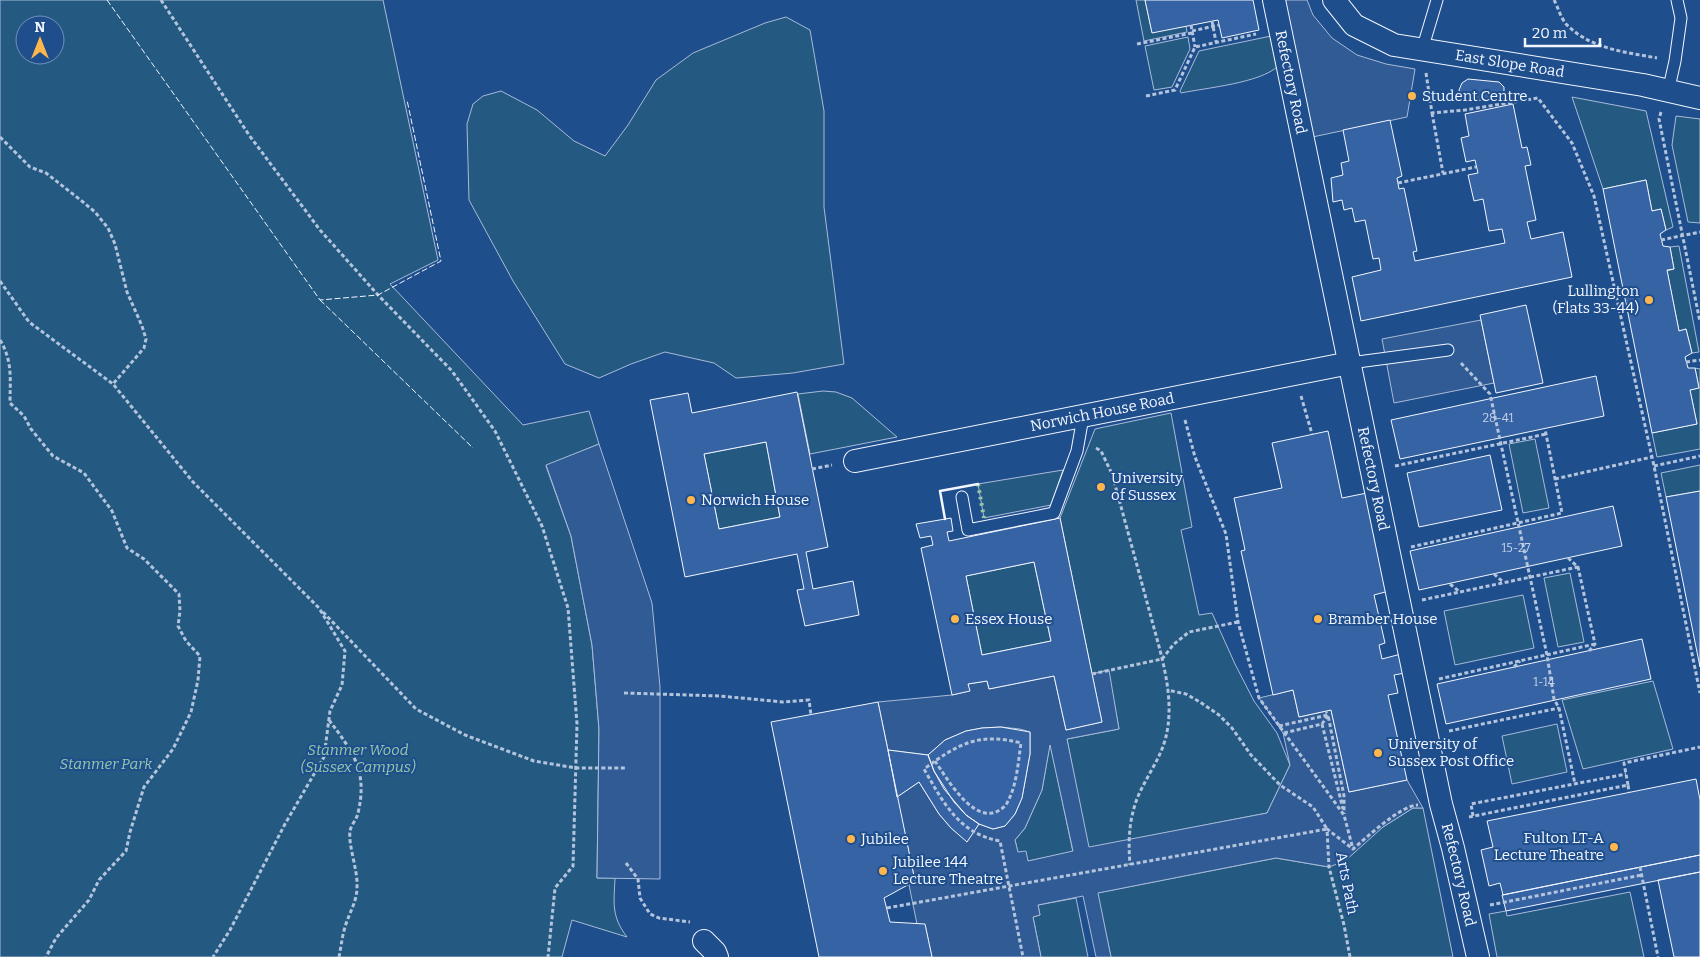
<svg xmlns="http://www.w3.org/2000/svg" width="1700" height="957" viewBox="0 0 1700 957" font-family="Bitter,serif">
<style>
.green{fill:#245a82;stroke:#a8bbd7;fill-rule:evenodd}
.parking{fill:#305b95;stroke:#a8bbd7;fill-rule:evenodd}
.building{fill:#3563a3;stroke:#f2f6ff;fill-rule:evenodd}
.lines{fill:none;stroke-linecap:round;stroke-linejoin:round}
.service-casing{stroke:#f2f6ff;stroke-width:13}
.minor-casing{stroke:#f2f6ff;stroke-width:24}
.path{stroke:#b3c4dc;stroke-width:3;stroke-dasharray:4 2.5;stroke-linecap:butt}
.service{stroke:#1f4e8c;stroke-width:11}
.minor{stroke:#1f4e8c;stroke-width:22}
.hedge{stroke:#97c8a6;stroke-width:4;stroke-dasharray:2.5 4;stroke-linecap:butt}
.fence{stroke:#f2f6ff;stroke-width:1;stroke-dasharray:6 2.5;stroke-linecap:butt}
.wall{stroke:#f2f6ff;stroke-width:2.5}
.poi-dot{fill:#ffb74d;stroke:#1f4e8c;stroke-width:2}
.labels{text-anchor:middle;stroke-width:4;stroke-linejoin:round;paint-order:stroke}
.number-label{font-size:12px;fill:#c3d1e8}
.street-label{font-size:15px;fill:#f2f6ff;stroke:#1f4e8c}
.poi-label{font-size:15px;fill:#f2f6ff;stroke:#1f4e8c;text-anchor:start}
.park-label{font-size:15px;font-style:italic;fill:#97c8a6;stroke:#1f4e8c}
</style>
<rect width="100%" height="100%" fill="#1f4e8c"/>
<path class="green" d="M0 0H383L438 260 390 284 523 425 589 411 599 444 546 466 571 536 592 645 599 729 597 878H615C614 903 611 916 627 937L572 920 562 957H0ZM25 25H55V55H25Z
M1136 0H1145L1152 32 1186 26 1187 32 1144 41Z
M786 17 810 30 824 111V207L844 364 793 373 736 378 714 363 665 352 631 364 599 378 565 364 513 281 469 200 467 124 473 104 483 96 501 91 537 110 574 141 605 156 628 125 656 80 693 53 765 23Z
M1276 35 1278 66C1261 83 1205 88 1181 93L1180 91 1199 51Z
M1188 37 1190 49 1172 87 1154 90 1145 46Z
M1572 97 1646 111 1673 227 1666 230 1661 209 1652 211 1646 180 1603 189Z
M1676 116 1700 119V223L1688 222 1672 145Z
M1679 246 1699 352 1692 353 1686 329 1679 331 1667 271 1674 269 1670 247Z
M1695 368 1700 369V449L1657 457 1652 433 1697 424 1690 390 1699 388Z
M823 391 836 392 852 398 897 437 810 454 798 394Z
M1171 413 1192 527 1181 530 1199 615 1212 613 1235 664 1254 701 1277 733 1290 765 1267 813 1088 848 1067 739 1119 729 1108 670 1092 674 1060 518 1095 429Z
M1535 439 1549 508 1523 513 1509 444Z
M766 442 780 517 719 529 704 454Z
M1700 465V491L1666 497 1661 473Z
M1063 470 1051 505 984 518 978 484Z
M1034 562 1051 641 982 655 966 576Z
M1570 573 1584 642 1558 647 1544 578Z
M1523 595 1534 648 1455 665 1444 611Z
M1653 681 1673 749 1583 769 1562 700Z
M1557 724 1567 772 1512 784 1502 736Z
M1050 743 1073 852 1028 861 1018 853 1015 840 1025 828 1042 790Z
M1413 808H1423L1453 957H1111L1097 893 1276 858 1329 867 1383 827Z
M1630 892 1644 957H1497L1489 914 1506 911 1507 916Z
M1076 898 1088 957H1041L1033 917 1040 915 1038 905Z"/>
<path class="parking" d="M1274 0H1307L1313 15 1332 38 1357 55 1386 64 1415 69 1407 117 1303 139Z
M1481 320 1494 383 1394 403 1382 339Z
M599 444 652 603 660 687V879L597 878 599 729 592 645 571 536 546 465Z
M1109 670 1119 729 1067 739 1089 847 1267 813 1290 765 1283 733 1259 698 1293 690 1299 717 1331 710 1349 792 1407 780 1423 808H1413L1383 827 1345 861 1329 867 1276 858 1098 893 1111 957H1096L1083 896 1038 905 1040 915 1033 917 1041 957H932L925 925 917 924 909 885 915 881 897 797 919 782 939 814 951 828 967 841 979 824 993 829 1005 826 1015 814 1022 798 1030 754V732L1020 729 1001 727 982 728 966 731 945 740 928 755 888 750 878 702 952 695 969 691 968 684 987 681 989 689 1054 676 1066 730 1102 722 1092 674ZM1050 745 1073 851 1028 861 1026 851 1018 852 1015 840 1025 828 1042 790Z"/>
<path class="building" d="M1145 0H1253L1259 30 1222 38 1218 20 1152 33Z
M1468 79 1499 82 1504 87V92L1502 95 1498 97 1470 102H1467L1461 97 1459 90 1462 83Z
M1513 104 1522 148 1527 147 1531 165 1525 166 1536 220 1527 222 1531 239 1563 232 1572 277 1361 321 1352 277 1381 270 1379 258 1373 259 1365 220 1355 222 1352 208 1344 210 1342 200 1333 202 1331 178 1343 175 1341 163 1349 161 1343 130 1390 120 1402 176 1397 178 1399 189 1404 188 1417 251 1413 252 1415 261 1505 243 1502 229 1489 231 1483 199 1474 201 1468 175 1478 173 1475 160 1466 162 1461 138 1469 136 1465 114Z
M1646 180 1652 211 1661 209 1666 230 1660 234 1663 246 1670 247 1674 269 1667 270 1679 331 1686 329 1692 353 1685 357 1688 368H1695L1699 388 1690 390 1697 424 1652 433 1603 189Z
M1526 305 1543 383 1496 393 1480 315Z
M1596 376 1604 416 1400 459 1391 420Z
M797 392 828 547 806 552 813 589 853 581 859 615 805 626 797 590 804 589 797 554 685 577 650 400 688 393 692 413ZM766 442 780 517 719 529 704 454Z
M1328 431 1342 498 1367 493 1389 591 1374 595 1385 643 1379 645 1382 659 1401 654 1405 673 1394 675 1398 693 1388 695 1407 780 1349 792 1331 710 1299 717 1293 690 1273 695 1241 551 1245 550 1234 498 1282 488 1272 443Z
M1490 455 1502 510 1419 527 1407 473Z
M1700 491V667L1666 497Z
M1613 506 1622 546 1419 590 1410 551Z
M951 518 953 531 947 532 949 541 1060 518 1102 722 1066 730 1054 676 989 689 987 681 968 684 970 691 952 695 921 548 933 545 931 536 920 538 916 524ZM1034 562 1051 641 982 655 966 576Z
M1642 639 1651 679 1446 724 1437 684Z
M878 702 915 881 884 898 890 922 925 924 932 957H819L771 722Z
M1001 727 1030 732V754L1022 798 1015 814 1005 826 993 829 979 824 966 815 954 802 934 771 928 755 945 740 966 731 982 728Z
M888 750 928 755 934 771 944 789 966 815 979 824 967 842 951 828 939 814 919 782 897 797Z
M1696 779 1700 800V855L1503 895 1500 883 1489 886 1481 850 1493 847 1487 821Z
M1700 855V872L1506 911 1502 895Z
M1700 872V957H1674L1658 880Z"/>
<g class="lines">
<g class="service-casing">
<path id="service" d="M1422 50 1437 0
M1668 92 1675 61 1681 18 1677 0
M1350 363 1448 350
M962 497 968 530 1054 513 1077 451 1083 417"/>
</g>
<g class="minor-casing">
<g id="minor">
<path id="s1" d="M1274 0 1441 804 1453 848 1478 957"/>
<path id="s2" d="M1334 0 1354 25 1394 45 1643 85 1700 98"/>
<path id="s3" d="M855 461 1350 363"/>
<path d="M704 941 715 952 717 957"/>
</g>
</g>
<path class="path" d="M161 0 249 135 320 230 378 295 452 371 495 431 542 526 568 608 577 724 573 866 555 888 548 957
M1554 0C1558 7 1561 19 1567 25 1591 49 1625 52 1657 58
M1212 21 1216 42
M1191 25 1195 47
M1192 31 1219 25
M1137 44 1192 33
M1426 73 1432 113 1465 110 1538 98 1572 143 1594 196 1654 466 1700 693
M1146 96 1175 90 1195 47 1256 34
M1661 112 1659 119 1700 322
M1432 113 1443 173
M0 137 30 167 46 173 83 202 95 212 108 228 115 244 127 292 142 326 146 339 144 348 113 384
M1398 183 1476 167
M1661 240 1700 232
M0 281 29 322 113 384 193 482 319 608 345 651 342 685 330 711 324 757 285 824 230 930 213 957
M0 340C13 361 10 381 10 403L24 416 31 429 53 456 84 473 112 511 127 548 144 559 179 594 180 611 178 626 186 641 200 656 198 680 191 712 173 749 144 787 130 832 126 851 99 880 89 900 56 938 46 957
M1686 362 1700 360
M1461 363 1490 394 1547 655 1554 699 1559 708 1575 784
M1301 396 1312 434
M1185 420 1195 457 1226 534 1238 622 1259 698 1344 815 1353 849
M1096 448 1101 451 1112 474C1125 521 1138 569 1151 617 1159 647 1170 681 1169 713 1168 750 1153 764 1139 794 1129 817 1128 840 1130 865
M1395 466 1546 434
M1654 466 1700 456
M812 469 832 465
M1555 479 1652 457
M1411 547 1562 513 1545 429
M1568 558 1578 567 1595 644 1589 651
M1494 574 1503 582
M1450 584 1460 592
M1422 600 1578 567
M323 612 416 709 465 735 534 761 576 768H627
M1514 667 1520 661
M1092 674 1162 659 1174 644 1189 632 1238 622
M1439 679 1595 644
M624 693 720 696 783 702 809 700 811 715
M329 720C353 752 368 771 358 813 357 819 351 825 350 831 348 845 358 870 357 887 357 902 349 913 345 927 342 937 341 947 339 957
M1322 724 1343 809
M1279 726 1328 715 1344 796V814
M1449 731 1559 708
M1284 733 1322 724 1328 715 1326 712
M935 761C946 777 969 817 992 813 998 812 1004 808 1007 803 1017 785 1018 763 1021 743 978 732 958 744 924 769 943 802 959 834 1000 841L1023 957
M1628 785 1624 763 1700 747
M1473 816 1471 804 1626 774
M1469 817 1628 785 1629 792
M626 863 638 879 640 898 650 914 659 918 690 922
M1640 867 1658 957
M1490 905 1642 875
M887 908 1327 829 1313 807 1280 785 1251 755 1232 728 1219 715 1200 702 1186 694 1167 690
M1350 957 1344 925 1329 867 1327 829 1353 849C1366 838 1401 805 1418 805"/>
<use href="#service" class="service"/>
<use href="#minor" class="minor"/>
<path class="hedge" d="M978 484 984 518"/>
<path class="fence" d="M107 0 320 300 378 295 441 261 407 100
M320 300 473 448"/>
<path class="wall" d="M945 519 940 491 978 484"/>
</g>
<g class="poi-dot">
<circle cx="1412" cy="96" r="5"/>
<circle cx="1649" cy="300" r="5"/>
<circle cx="1101" cy="487" r="5"/>
<circle cx="691" cy="500" r="5"/>
<circle cx="955" cy="619" r="5"/>
<circle cx="1318" cy="619" r="5"/>
<circle cx="1378" cy="753" r="5"/>
<circle cx="851" cy="839" r="5"/>
<circle cx="1614" cy="847" r="5"/>
<circle cx="883" cy="871" r="5"/>
</g>
<g class="labels">
<g class="number-label">
<text x="1498" y="422">28-41</text>
<text x="1516" y="552">15-27</text>
<text x="1544" y="686">1-14</text>
</g>
<g class="street-label">
<text dy="5" stroke="none"><textPath href="#s2" startOffset="194">East Slope Road</textPath></text>
<text dy="5" stroke="none"><textPath href="#s1" startOffset="84">Refectory Road</textPath></text>
<text dy="5" stroke="none"><textPath href="#s3" startOffset="252">Norwich House Road</textPath></text>
<text dy="5" stroke="none"><textPath href="#s1" startOffset="489">Refectory Road</textPath></text>
<text dy="5" stroke="none"><textPath href="#s1" startOffset="894">Refectory Road</textPath></text>
<text transform="translate(1347 883) rotate(79)" y="5">Arts Path</text>
</g>
<g class="poi-label">
<text x="1422" y="101">Student Centre</text>
<text x="1639" y="296" text-anchor="end">Lullington<tspan x="1639" dy="17">(Flats 33-44)</tspan></text>
<text x="1111" y="483">University<tspan x="1111" dy="17">of Sussex</tspan></text>
<text x="701" y="505">Norwich House</text>
<text x="965" y="624">Essex House</text>
<text x="1328" y="624">Bramber House</text>
<text x="1388" y="749">University of<tspan x="1388" dy="17">Sussex Post Office</tspan></text>
<text x="1604" y="843" text-anchor="end">Fulton LT-A<tspan x="1604" dy="17">Lecture Theatre</tspan></text>
<text x="861" y="844">Jubilee</text>
<text x="893" y="867">Jubilee 144<tspan x="893" dy="17">Lecture Theatre</tspan></text>
</g>
<g class="park-label">
<text x="358" y="755">Stanmer Wood<tspan x="358" dy="17">(Sussex Campus)</tspan></text>
<text x="106" y="769">Stanmer Park</text>
</g>
</g>
<g transform="translate(40 40)"><circle r="24" fill="#1f4e8c" stroke="#7391ba"/>
<path d="M0-4L9 19L0 12L-9 19Z" fill="#ffb74d"/>
<text y="-8" font-size="14" font-weight="bold" text-anchor="middle" fill="#f2f6ff">N</text>
</g>
<path d="M1525 38v8h75v-8" fill="none" stroke="#f2f6ff" stroke-width="2.5"/>
<text x="1532" y="38" font-size="15" fill="#f2f6ff" stroke="#1f4e8c" stroke-width="4" paint-order="stroke">20 m</text>
</svg>
